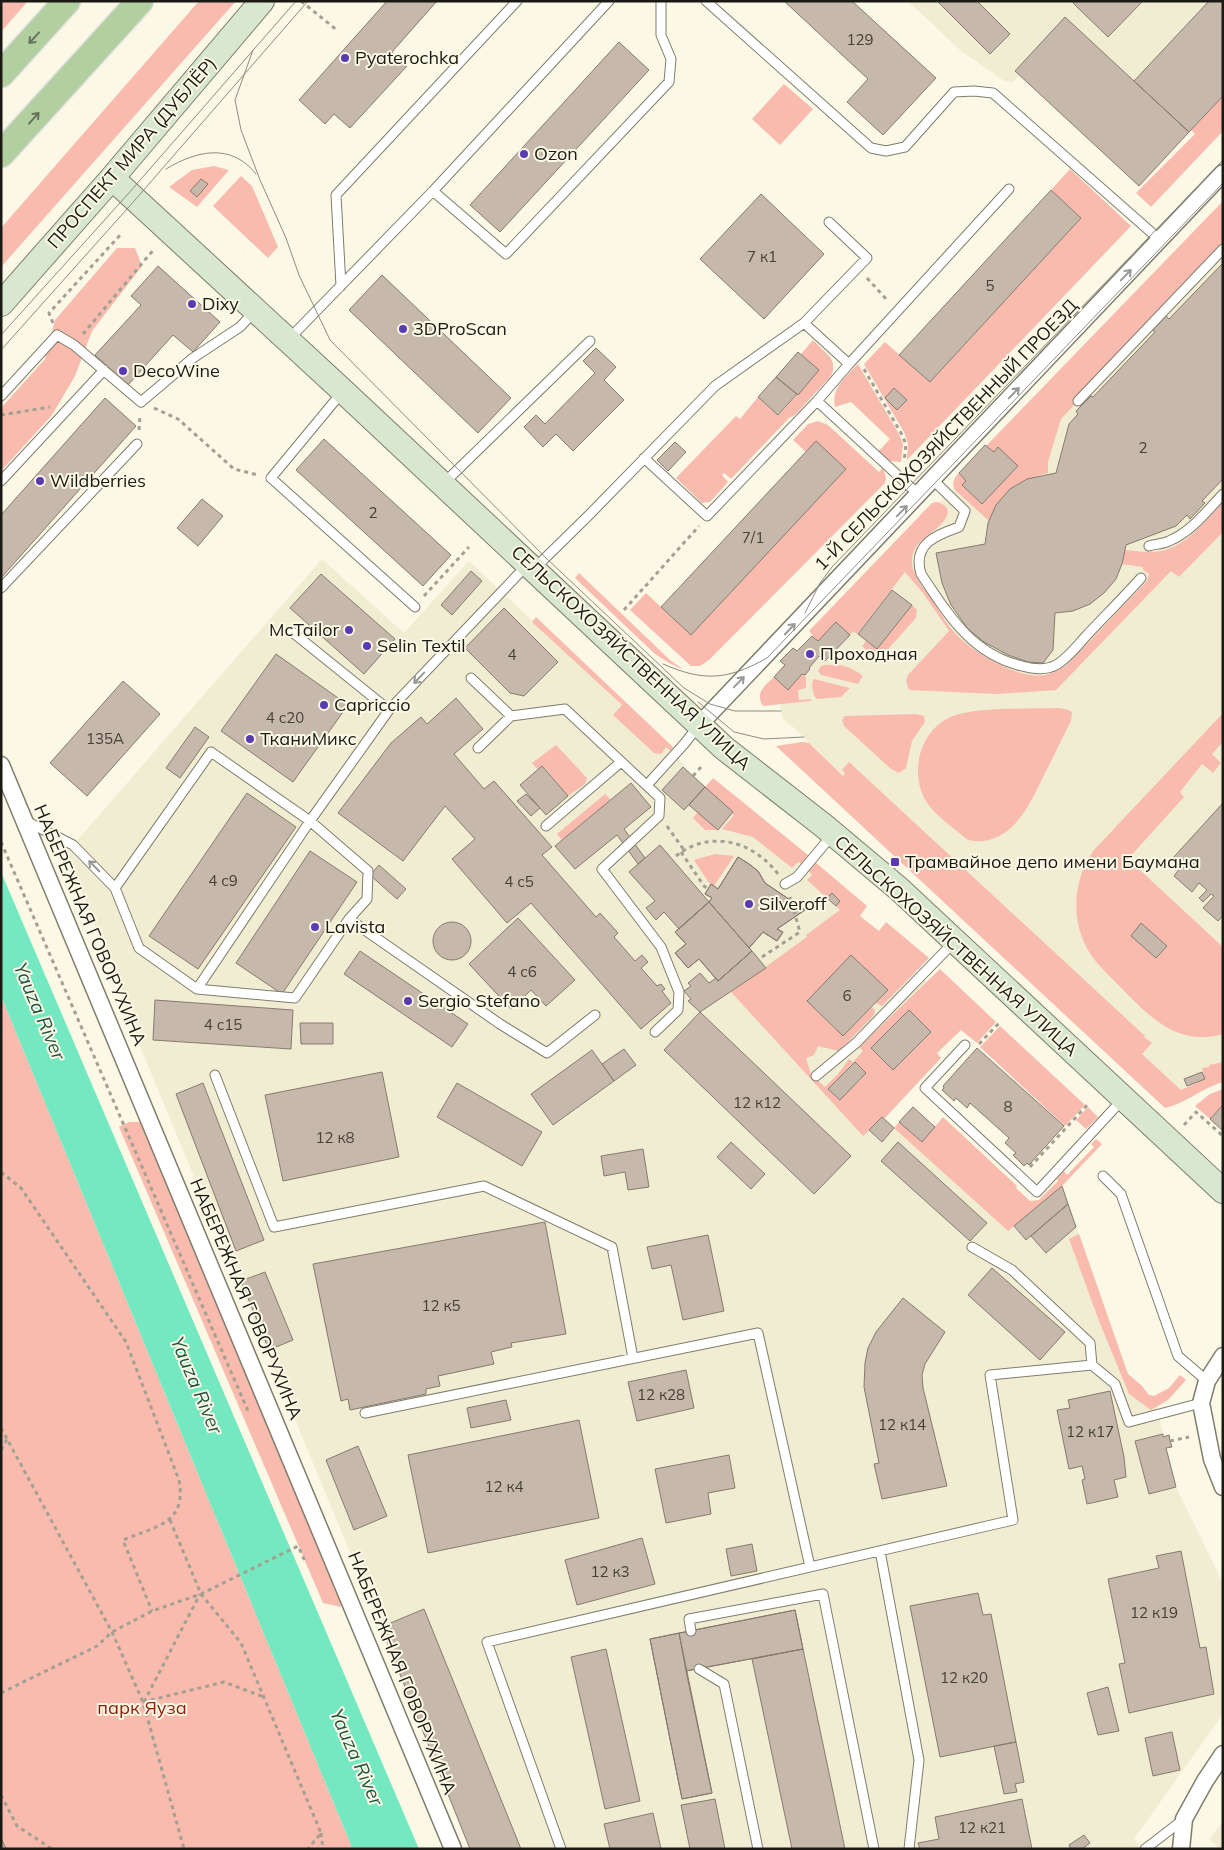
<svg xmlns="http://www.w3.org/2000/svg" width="1224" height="1850" viewBox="0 0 1224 1850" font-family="Mulish,sans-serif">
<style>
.built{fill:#f1edd3}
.green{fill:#f9bbae;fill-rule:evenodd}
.water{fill:#74e9c1}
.building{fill:#c6b8ab;stroke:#877a6e}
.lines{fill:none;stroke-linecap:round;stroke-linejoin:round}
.lane-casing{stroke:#7f7d6c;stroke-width:11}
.street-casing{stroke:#7f7d6c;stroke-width:19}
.secondary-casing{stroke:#7f7d6c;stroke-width:26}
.primary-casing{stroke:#dfdfde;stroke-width:29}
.path{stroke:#a3a093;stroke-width:3;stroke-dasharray:4 4;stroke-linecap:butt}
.lane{stroke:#fff;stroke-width:9}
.street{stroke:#fff;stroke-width:16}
.secondary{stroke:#d8e7cf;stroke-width:24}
.primary{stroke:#b2cf9f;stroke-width:26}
.tram{stroke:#8e8c80;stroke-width:1}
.oneway{stroke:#667459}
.oneway2{stroke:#989895}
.poi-dot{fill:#5a3ab2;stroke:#fbf8e6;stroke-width:2}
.labels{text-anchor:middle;stroke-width:4;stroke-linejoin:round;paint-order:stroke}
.number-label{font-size:15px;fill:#454139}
.poi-label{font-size:18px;fill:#1a1913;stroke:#fbf8e6;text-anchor:start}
.street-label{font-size:18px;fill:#1a1913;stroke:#fbf8e6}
.park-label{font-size:18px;fill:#8c1b06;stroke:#fbf8e6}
.water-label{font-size:19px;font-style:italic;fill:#215242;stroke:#fbf8e6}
</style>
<rect width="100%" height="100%" fill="#fbf8e6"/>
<path class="built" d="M908 1H1209L1189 132 1020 75 1013 82 1004 81 961 51Z
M1223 208V1073L1181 1090 988 913 843 776 792 726 783 720 774 677 784 665 780 661 793 648 797 651 963 478V477L959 473 985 445 989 450Z
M322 559 404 633 469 561 675 755 685 765 683 767 713 794 790 855 970 1021 878 1112 1008 1231 1062 1186 1128 1374 1141 1385 1149 1395 1154 1396 1176 1487 1223 1583V1714L1134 1839 1141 1849H470L381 1627 139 1044 67 852Z
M1223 1822V1849H1220L1209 1839Z"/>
<path class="green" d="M1 1H28L1 32Z
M199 1H236L1 267V228Z
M784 84 813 109 780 145 752 119Z
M1223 96V131L1151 207 1136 193 1195 134 1191 130Z
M214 166 229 170 197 207 169 187 192 170Z
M1070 169 1131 226 907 460 908 443 904 432 864 364 885 342 930 382 1081 218 1051 190ZM894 388 907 400 897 410 885 398Z
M241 176 252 186 278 247 268 258 213 206Z
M1223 201V243L1073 401 1075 404 1061 419 1048 462V473C1017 481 1002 491 989 521L955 490C951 483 954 478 959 473L966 481 962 485 982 504 998 448 994 452 986 446Z
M117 248H135L142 266 92 331 75 376 52 415 1 471V408L45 359 55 320Z
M813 340 830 357 833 363V371L831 376 795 415 789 418 731 479 724 473 722 475 728 482 710 502 702 503 676 478 736 416 740 419 758 397 779 415 819 370 801 354Z
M858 364 899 434 903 444 901 462 890 461 879 451 890 439 851 402 835 407C831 388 846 377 858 364Z
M818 421 828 425 879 472 883 468 886 478 885 483 709 660 700 666H691L630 610 646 593 691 635 806 452 793 440 808 424Z
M936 502C939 502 943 504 946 507 956 520 922 537 916 547 911 554 911 565 914 572 918 581 925 590 931 598 940 612 949 629 962 640 981 657 1019 679 1045 675 1053 673 1059 670 1066 666L1147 581 1149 574 1143 570V567L1122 564 1125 550C1137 551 1149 553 1161 551 1187 546 1206 520 1223 502V532L1179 577 1171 571 1056 690 997 694 909 690 906 681 908 675 949 631 923 593 905 572 857 634 853 631 850 635 836 622 818 641 809 631 932 503Z
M579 573 670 660 684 670 669 663 655 654 575 578Z
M912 605 917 610 916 618 881 657 875 658 862 646 866 641 877 649Z
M536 617 673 747 671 751 666 747 661 754 654 753 613 715 622 705 532 622Z
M825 665C840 664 851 666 863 676L858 684 821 675 818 671 821 666Z
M802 674 806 677V688L798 690 799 700 811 699V701L763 706C755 693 764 686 774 677L788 690Z
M814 679 850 688 841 697 817 699C813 696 810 683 814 679Z
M1059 708 1069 710 1072 713 1071 721C1062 738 1054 756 1045 773 1030 804 1011 849 968 840 955 829 934 815 926 801 908 771 921 726 956 715 983 707 1029 709 1059 708Z
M1223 713V742L1212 754 1221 763 1213 773 1202 764 1180 792 1184 797 1128 859 1223 947V1034C1181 1046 1155 1022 1127 994 1115 981 1101 969 1091 955 1070 922 1072 883 1093 851Z
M916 714 924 716 925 722 912 741 906 768 899 773 891 769 844 726 842 720 845 716Z
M802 742 809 743 843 776 845 773 842 770 849 762 1145 1036 1144 1037 1152 1043 1142 1054 1181 1090 1205 1079 1202 1068 1209 1067V1065L1223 1062V1082C1202 1088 1186 1103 1165 1108L776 746Z
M556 745 587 778 585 784 568 796 543 766 538 770 532 763Z
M713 778 808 855 801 864 798 862 792 868 753 837 722 829 734 815 732 814 733 812 705 787Z
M605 794 611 800 562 840 557 834Z
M698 812 718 830H705L693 818Z
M715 854 734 856 714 886 709 883 694 860Z
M815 862 867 906 860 916 879 931 886 922 929 958 882 1006 876 1003 888 990 807 1001 843 1036 872 1007 875 1010 874 1015 839 1051 818 1046 814 1055 806 1058 811 1074 825 1087 838 1074 849 1059 853 1062 863 1051 859 1047 940 969 996 1022 977 1043 961 1030 937 1053 941 1058 884 1119 882 1118 863 1136 731 992 807 937 806 935 840 910 836 906 840 901 832 893 827 898 807 880 812 875 808 871ZM909 1010 931 1032 893 1070 871 1048ZM854 1062 866 1073 840 1100 829 1089Z
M1 996 351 1845 350 1849H6L1 1838Z
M1000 1026 1085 1105 1065 1126 980 1047Z
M1223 1089V1105L1210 1119 1195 1106 1210 1094Z
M1088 1107 1098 1117 1086 1129 1076 1120Z
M943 1117 1017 1186 1016 1188 1030 1201 1039 1200 1058 1181 1057 1179 1064 1171 1067 1175 1094 1147 1091 1144 1096 1139 1102 1144 1062 1186 1008 1231 894 1128 899 1122 922 1142Z
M129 1122H140L336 1584 341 1607 323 1603 119 1127Z
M1079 1234 1128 1374 1141 1385 1149 1395 1154 1396 1169 1388 1180 1375 1186 1380 1168 1400 1151 1410 1129 1394 1099 1321 1069 1239Z"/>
<path class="water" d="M1 872 419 1849H350L351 1845 1 996Z"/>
<path class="building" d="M387 1H437L392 52 407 66 350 128 334 114 325 124 299 100Z
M784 1H852L936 78 883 135 847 102 868 79Z
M937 1H977L1010 34 990 54Z
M1075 1H1143L1108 37 1073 3Z
M1209 1H1223V96L1189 132 1134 81Z
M1065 17 1189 132 1139 186 1015 71Z
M619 42 649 70 500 232 470 205Z
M201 179 208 184 197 197 190 191Z
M1051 190 1081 218 930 382 899 355Z
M761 194 824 254 764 319 700 259Z
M1223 263V479L1202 501 1205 503 1190 519 1187 515 1176 526 1126 545 1122 564 1116 579 1104 593 1090 604 1073 611 1055 613 1053 650 1043 663 1028 662 1008 655 984 642 968 629 951 605 942 583 936 553 985 544 988 523 996 505 1010 489 1027 479 1056 473 1069 424 1078 414 1076 411 1091 396 1093 397 1155 332 1152 330 1166 316 1169 319Z
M158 266 220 322 193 352 173 335 128 385 95 355 141 305 131 296Z
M382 275 511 398 478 433 349 310Z
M596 348 616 367 604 380 624 400 573 451 556 434 543 447 524 427 536 415 545 424 595 373 583 361Z
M798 352 819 370 798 395 776 377Z
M776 377 797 394 778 415 758 397Z
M894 388 907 400 897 410 885 398Z
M105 398 136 426 1 578V515Z
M324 439 451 555 423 586 296 470Z
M816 441 846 469 691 635 661 607Z
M675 442 686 452 668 471 657 460Z
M985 445 994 452 998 447 1018 466 982 504 962 485 966 481 959 473Z
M202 499 223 516 198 546 177 528Z
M471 571 482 581 452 615 441 605Z
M321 574 395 639 364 674 290 608Z
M892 590 912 605 877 649 858 634Z
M504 608 558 662 524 696 510 693 465 648Z
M836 622 850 635 825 661 819 656 809 668 810 669 805 675 802 674 788 690 774 677 785 665 780 661 793 648 797 651 812 636 818 641Z
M276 654 348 705 293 782 221 731Z
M123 681 160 714 87 796 50 763Z
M456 698 483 729 454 754 484 789 494 781 552 847 542 855 596 917 600 913 618 933 614 937 635 961 642 955 648 962 641 968 657 986 661 984 665 989 662 991 671 1003 641 1029 531 903 507 923 452 859 475 839 445 806 403 861 338 813 391 743 421 717 427 724Z
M195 727 209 737 180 778 166 768Z
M542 766 568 796 546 815 520 785Z
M683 767 705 787 684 810 662 790Z
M631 783 651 807 624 829 645 858 638 864 617 835 575 869 555 846Z
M705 787 733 812 718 830 689 805Z
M247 793 296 827 198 969 149 936Z
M526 794 540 808 531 816 517 801Z
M1223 803V916L1218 921 1203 908 1214 896 1211 894 1203 902 1199 898 1207 890 1199 883 1192 892 1174 876 1181 867 1172 859Z
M660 845 709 902 679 929 664 912 656 920 646 908 655 901 629 872Z
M310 851 357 882 282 994 236 963Z
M738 857 749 864 758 871 765 883 805 910 777 929 783 932 777 941 763 932 749 948 709 902 712 898 705 894 711 884 718 889Z
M738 857 749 864 758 871 765 883 805 910 777 929 783 932 777 941 763 932 749 948 752 951 718 981 699 959 688 968 675 953 686 944 675 932 709 902 712 898 705 894 711 884 718 889Z
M379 865 406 889 397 899 370 875Z
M832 893 840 901 836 906 827 898Z
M709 902 752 951 718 981 699 959 688 968 675 953 686 944 675 932Z
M518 918 575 980 546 1006 531 990 511 1009 469 964Z
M433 941a19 19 0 1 1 38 0a19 19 0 1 1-38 0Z
M1141 923 1167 946 1156 958 1131 936Z
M360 951 468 1024 452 1047 344 974Z
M752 951 766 968 700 1012 688 1001 691 999 684 991 691 986 688 983 700 973 709 983 716 978 718 981Z
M851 955 888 990 843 1036 807 1001Z
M155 1000 293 1010 291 1049 153 1040Z
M909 1010 931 1032 893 1070 871 1048Z
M700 1012 851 1156 814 1194 664 1050Z
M300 1023H333V1044H301Z
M977 1048 1064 1126 1029 1165 1027 1163 1024 1166 1013 1155 1016 1153 1005 1143 1009 1138 970 1103 967 1108 956 1098 954 1101 942 1090 944 1088 943 1086Z
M624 1049 636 1065 614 1081 602 1064Z
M592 1050 614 1081 553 1125 531 1094Z
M855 1062 866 1073 840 1100 828 1089Z
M382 1072 399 1157 283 1181 265 1095Z
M1202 1072 1205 1079 1187 1086 1184 1079Z
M203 1083 264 1240 236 1251 176 1094Z
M457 1083 542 1132 522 1166 437 1117Z
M1223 1105V1131L1210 1119Z
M913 1107 935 1127 922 1142 899 1122Z
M882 1117 894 1128 882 1142 869 1130Z
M731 1142 765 1174 751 1189 717 1157Z
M898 1142 987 1223 970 1241 881 1161Z
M643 1149 649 1187 628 1190 625 1172 604 1176 601 1156Z
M1062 1186 1068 1204 1026 1240 1014 1226Z
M1068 1204 1076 1227 1046 1253 1031 1236Z
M545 1222 566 1334 511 1343 512 1347 491 1352 494 1364 438 1376 440 1386 426 1389V1394L350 1410 348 1399 341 1401 313 1264Z
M708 1235 724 1311 683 1320 671 1265 652 1269 647 1247Z
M992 1268 1065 1332 1040 1360 968 1295Z
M265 1272 293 1340 269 1350 241 1281Z
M903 1298 945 1332 925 1364 922 1375 923 1388 947 1486 882 1499 874 1464 879 1463 864 1387 865 1363 868 1348 876 1332Z
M686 1370 694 1408 637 1421 628 1382Z
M1110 1391 1124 1457 1126 1477 1114 1480 1118 1497 1087 1504 1082 1480 1085 1479 1082 1466 1069 1469 1057 1410 1070 1408 1068 1400Z
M506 1400 511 1420 471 1428 467 1408Z
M579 1420 599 1518 428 1553 408 1455Z
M1163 1434V1437L1169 1435 1170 1441 1172 1447 1166 1448 1176 1487 1149 1494 1135 1441Z
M358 1446 387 1516 354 1530 326 1460Z
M729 1455 735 1488 708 1493 711 1514 666 1523 655 1469Z
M642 1538 655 1584 577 1605 565 1560Z
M752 1544 757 1571 731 1576 726 1549Z
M1181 1551 1200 1648 1206 1647 1214 1694 1129 1713 1119 1664 1125 1663 1108 1579 1159 1568 1156 1556Z
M978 1593 983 1615 991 1614 1016 1742 940 1757 910 1606Z
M424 1609 521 1849H470L381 1627Z
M795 1610 803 1649 686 1671 679 1633Z
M795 1610 803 1649 686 1671 712 1793 682 1799 650 1639Z
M679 1633 712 1793 682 1799 650 1639Z
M606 1649 640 1801 605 1809 571 1657Z
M803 1649 845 1849H792L752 1659Z
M1108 1687 1119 1731 1098 1735 1087 1693Z
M1172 1732 1180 1770 1153 1776 1145 1738Z
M1016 1742 1024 1782 1015 1784 1017 1792 1004 1794 994 1746Z
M715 1799 725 1849H690L681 1805Z
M1022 1799 1032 1849H920L918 1843 939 1839 935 1817Z
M653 1813 661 1849H610L604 1824Z
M1084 1835 1090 1843 1082 1849H1071L1069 1845Z
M1 1838 6 1849H1Z"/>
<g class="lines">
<g class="lane-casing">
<path id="lane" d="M706 1 871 148 886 151 905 147 954 92 974 91 993 93 1160 240
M433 191 506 254 669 82 671 59 661 35V1
M341 286 336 195 517 1
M804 323 867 258 829 222
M288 340 433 191 609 1
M849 364 1009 189
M343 391 271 478 415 607
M1 396 57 335 74 345 141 402 193 358 240 327 255 311
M1078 401 1223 249
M644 458 707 516 817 401
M932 479 965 511 959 527C936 535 912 544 921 574 948 614 971 654 1022 666 1033 669 1045 671 1056 665 1067 659 1077 646 1086 636 1104 617 1123 598 1141 578
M1 481 104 370
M443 484 590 341
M1149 546C1155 544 1163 544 1169 541 1191 532 1207 511 1223 494
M534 569 588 516 715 386 804 323 849 364 817 401 918 494
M1 588 137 444
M291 631 389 710
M471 678 511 716
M478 748 511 716 565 709 660 798 659 816 602 869 661 947 679 992 678 1010 655 1032
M647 785 685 743 699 725
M26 821 73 845 115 888 139 948 197 989 310 821 368 871 367 899 349 919 500 1024 547 1053 595 1015
M546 826 621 762
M785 884 797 877 833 834
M115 888 211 752 310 821 389 710 528 564
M197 989 295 998 349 919
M965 1045 925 1088 1037 1192 1122 1100
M215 1075 274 1227 484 1186 612 1247 633 1358
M816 1076 856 1043 954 942
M1103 1176 1121 1194 1178 1356 1207 1381
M972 1247 1012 1270 1090 1343 1092 1365
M365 1413 758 1333 810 1567
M880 1551 919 1760 909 1849
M691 1631 689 1619 823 1594 874 1849
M699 1669 724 1684 758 1849
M561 1849 487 1642 1013 1520 990 1375 1092 1365 1115 1384 1129 1422 1201 1403
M1145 1849 1184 1819"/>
</g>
<g class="street-casing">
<path id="street" d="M699 725 1223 173
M1 765 453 1849
M1223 1356 1207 1381 1201 1403 1212 1459 1223 1487
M1181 1849 1184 1819 1205 1781 1223 1754"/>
</g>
<g class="secondary-casing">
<path id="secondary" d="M112 178 343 391 724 748 824 826 899 889 1223 1191
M1 304 112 178 262 1"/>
</g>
<g class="primary-casing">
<path id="primary" d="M1 74 67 1
M1 154 140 1"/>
</g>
<path class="path" d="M301 1 338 31
M867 278 888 301
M53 323 49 313 122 233
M83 334 155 248
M864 369 901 433 906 444 904 462
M154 408 178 419 234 469 258 475
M1 415 50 407
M139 430 140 416
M424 596 469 547
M624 610 699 526
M693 776 702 766
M667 826 684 850
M1 842 248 1411
M681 852 704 886 708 889
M676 856C710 829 753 841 778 874
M762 957 800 932 790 897
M979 1044 1001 1021
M1184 1125 1196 1112 1223 1136
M1030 1167 1089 1103
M1 1172 21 1188 126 1342 179 1480C187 1524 156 1526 123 1540L152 1611
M1 1428 112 1632 143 1702 184 1849
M1170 1441 1189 1437
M1 1450 7 1439
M170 1520 201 1594 241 1643 321 1833 308 1849
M1 1693 97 1646 112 1632 152 1611 201 1594 298 1546 305 1561
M143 1702 224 1682 264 1697
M144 1702 200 1594
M1 1795 17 1826 52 1849
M321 1833 323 1849"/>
<use href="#lane" class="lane"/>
<use href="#street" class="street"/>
<use href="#secondary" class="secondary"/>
<use href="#primary" class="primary"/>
<path class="tram" d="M253 50 235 100 241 130 260 180 286 238 299 275 330 340 545 557 684 688 710 704 735 711H781
M166 169C196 151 231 142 256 174
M1 335 128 194 296 1
M1 350 135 200 308 1
M805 613 820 583 832 567 1223 160
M663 664C704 682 728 680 767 658L1223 183
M698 702 734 732 764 739 804 737"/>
</g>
<defs><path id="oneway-shaft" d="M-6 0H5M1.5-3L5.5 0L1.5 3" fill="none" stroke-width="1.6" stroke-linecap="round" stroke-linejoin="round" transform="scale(1.25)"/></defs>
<g class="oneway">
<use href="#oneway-shaft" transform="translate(34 38) rotate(132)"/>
<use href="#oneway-shaft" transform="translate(34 118) rotate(-48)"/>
</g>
<g class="oneway2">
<use href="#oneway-shaft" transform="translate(1126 275) rotate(-46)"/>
<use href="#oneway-shaft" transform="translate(1014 393) rotate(-46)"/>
<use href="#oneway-shaft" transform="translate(902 511) rotate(-46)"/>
<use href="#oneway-shaft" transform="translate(790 629) rotate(-47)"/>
<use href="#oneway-shaft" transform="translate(419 678) rotate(134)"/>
<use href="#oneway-shaft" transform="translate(739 682) rotate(-46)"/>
<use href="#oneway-shaft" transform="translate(94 866) rotate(-135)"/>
</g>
<g class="poi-dot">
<circle cx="345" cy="58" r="5"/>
<circle cx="524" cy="154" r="5"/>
<circle cx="192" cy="304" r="5"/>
<circle cx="403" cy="329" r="5"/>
<circle cx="123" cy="371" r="5"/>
<circle cx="40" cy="481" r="5"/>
<circle cx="349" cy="630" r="5"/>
<circle cx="367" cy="646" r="5"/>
<circle cx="810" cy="654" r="5"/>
<circle cx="324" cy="705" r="5"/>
<circle cx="250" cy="739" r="5"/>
<rect x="890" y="857" width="10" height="10" rx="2.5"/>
<circle cx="749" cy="904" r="5"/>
<circle cx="315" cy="927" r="5"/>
<circle cx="408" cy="1001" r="5"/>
</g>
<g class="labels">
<g class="number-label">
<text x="860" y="45">129</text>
<text x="762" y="262">7 к1</text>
<text x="990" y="291">5</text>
<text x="1143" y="453">2</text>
<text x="373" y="518">2</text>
<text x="753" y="543">7/1</text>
<text x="512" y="660">4</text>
<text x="285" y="723">4 с20</text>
<text x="105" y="744">135А</text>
<text x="223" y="886">4 с9</text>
<text x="519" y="887">4 с5</text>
<text x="522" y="977">4 c6</text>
<text x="847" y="1001">6</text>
<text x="223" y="1030">4 с15</text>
<text x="757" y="1108">12 к12</text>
<text x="1008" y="1112">8</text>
<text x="335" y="1143">12 к8</text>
<text x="441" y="1311">12 к5</text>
<text x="661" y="1400">12 к28</text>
<text x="902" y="1430">12 к14</text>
<text x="1090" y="1437">12 к17</text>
<text x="504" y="1492">12 к4</text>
<text x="610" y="1577">12 к3</text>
<text x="1154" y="1618">12 к19</text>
<text x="964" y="1683">12 к20</text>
<text x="982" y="1833">12 к21</text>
</g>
<g class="poi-label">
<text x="355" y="64">Pyaterochka</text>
<text x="534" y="160">Ozon</text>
<text x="202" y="310">Dixy</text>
<text x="413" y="335">3DProScan</text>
<text x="133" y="377">DecoWine</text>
<text x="50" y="487">Wildberries</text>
<text x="339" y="636" text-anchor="end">McTailor</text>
<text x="377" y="652">Selin Textil</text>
<text x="820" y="660">Проходная</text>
<text x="334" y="711">Capriccio</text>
<text x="260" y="745">ТканиМикс</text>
<text x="905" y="868">Трамвайное депо имени Баумана</text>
<text x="759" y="910">Silveroff</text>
<text x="325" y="933">Lavista</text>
<text x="418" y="1007">Sergio Stefano</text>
</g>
<g class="street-label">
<text transform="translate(132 153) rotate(-49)" y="6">ПРОСПЕКТ МИРА (ДУБЛЁР)</text>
<text transform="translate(946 435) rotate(-46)" y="6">1-Й СЕЛЬСКОХОЗЯЙСТВЕННЫЙ ПРОЕЗД</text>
<text transform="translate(631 658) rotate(43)" y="6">СЕЛЬСКОХОЗЯЙСТВЕННАЯ УЛИЦА</text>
<text transform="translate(90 925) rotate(67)" y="6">НАБЕРЕЖНАЯ ГОВОРУХИНА</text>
<text transform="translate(956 946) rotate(42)" y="6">СЕЛЬСКОХОЗЯЙСТВЕННАЯ УЛИЦА</text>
<text transform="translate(246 1299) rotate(67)" y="6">НАБЕРЕЖНАЯ ГОВОРУХИНА</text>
<text transform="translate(402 1673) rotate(68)" y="6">НАБЕРЕЖНАЯ ГОВОРУХИНА</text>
</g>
<g class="park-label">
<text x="142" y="1714">парк Яуза</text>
</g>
<g class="water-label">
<text transform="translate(40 1011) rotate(67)" y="7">Yauza River</text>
<text transform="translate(197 1385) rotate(67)" y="7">Yauza River</text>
<text transform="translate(357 1757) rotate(66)" y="7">Yauza River</text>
</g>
</g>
<rect width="1224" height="1850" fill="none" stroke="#1a1913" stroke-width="5"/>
</svg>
